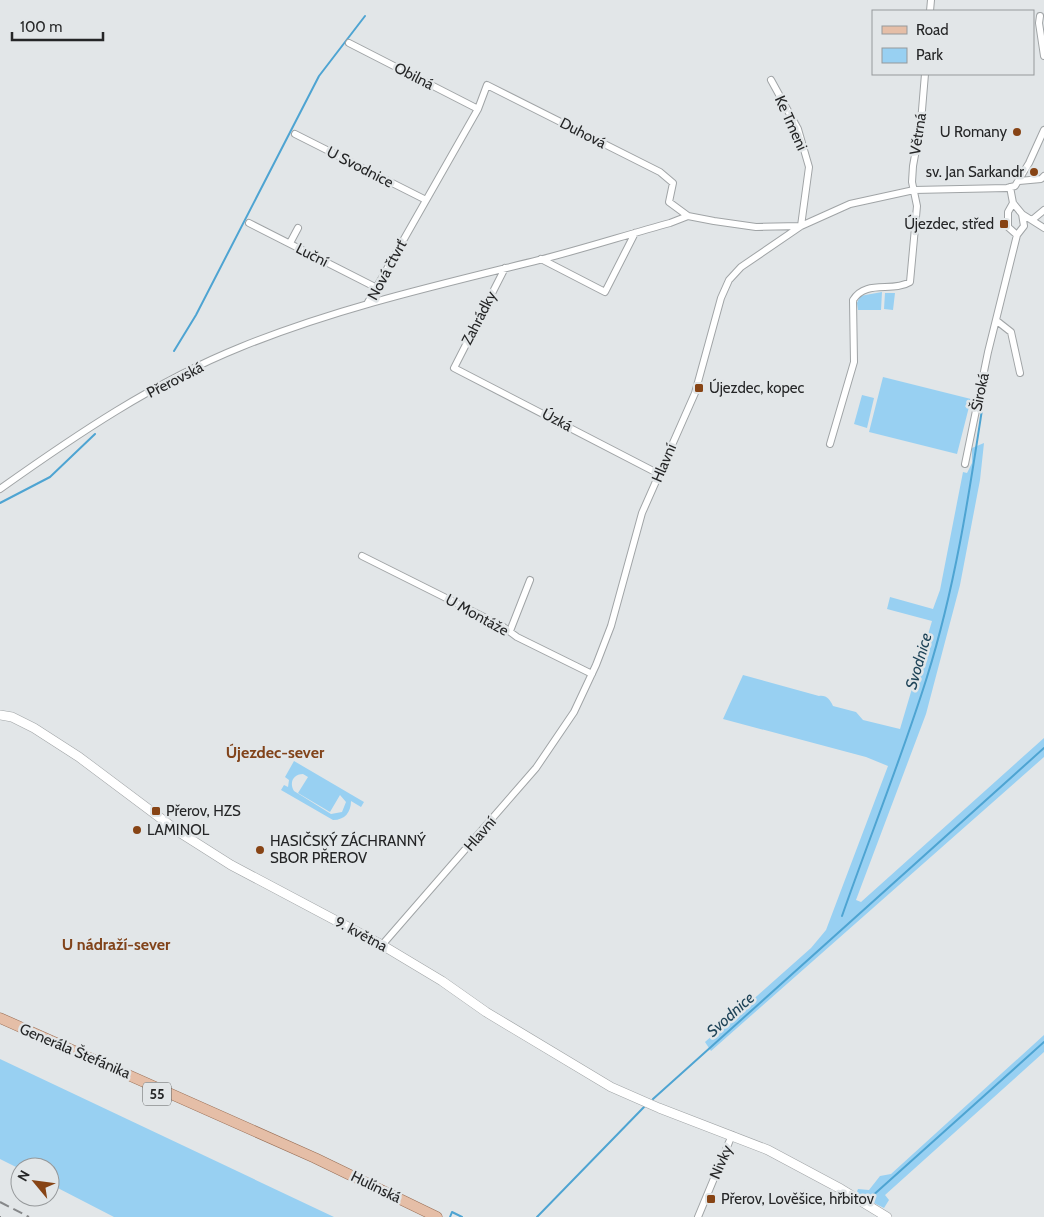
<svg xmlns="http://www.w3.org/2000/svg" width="1044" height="1217" viewBox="0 0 1044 1217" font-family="Cabin,sans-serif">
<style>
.green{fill:#98d0f2;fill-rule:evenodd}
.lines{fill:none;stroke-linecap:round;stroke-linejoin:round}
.stream{stroke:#4ea4d2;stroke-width:2}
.minor-casing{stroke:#a0a4a6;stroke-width:8}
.tertiary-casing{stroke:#a0a4a6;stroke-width:10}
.primary-casing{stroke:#976d54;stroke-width:11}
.minor{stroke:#fff;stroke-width:6}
.tertiary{stroke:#fff;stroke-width:9}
.primary{stroke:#e5bea7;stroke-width:10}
.rail{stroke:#86888a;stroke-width:2;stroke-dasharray:10 5;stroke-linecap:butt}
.poi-dot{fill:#874415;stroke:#e2e6e8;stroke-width:2}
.labels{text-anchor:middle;stroke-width:5;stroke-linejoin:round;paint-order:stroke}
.shield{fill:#e2e6e8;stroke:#5e6061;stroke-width:1}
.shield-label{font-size:14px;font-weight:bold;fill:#252627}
.street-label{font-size:15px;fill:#252627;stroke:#e2e6e8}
.poi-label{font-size:15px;fill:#252627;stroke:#e2e6e8;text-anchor:start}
.water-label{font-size:16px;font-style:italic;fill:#1f4458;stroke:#e2e6e8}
.neighbourhood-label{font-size:16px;font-weight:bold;fill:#81431a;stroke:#e2e6e8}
</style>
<rect width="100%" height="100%" fill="#e2e6e8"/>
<path class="green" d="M882 292 881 310H858L857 303 860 296Z
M885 293H895L893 310 884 309Z
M883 377 971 399 957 454 869 432Z
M862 395 874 398 867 428 854 424Z
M984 443 980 480 960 585 926 714 856 900 861 902 1044 738V757L711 1051 705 1042 811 948 826 930 888 766 866 757 723 719 743 675 819 696C827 695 830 700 833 706L856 712 863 720 900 729 932 621 887 609 890 597 933 609 940 590 963 472 967 473 972 463V448Z
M294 761 364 802 361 807 351 801C351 812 345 820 333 820L281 790 284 785 288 787 289 780 285 777ZM303 774 308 777 298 793 330 812 340 795 346 802 342 812 331 814 294 791C289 783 293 774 303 774Z
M1044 1035V1052L885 1195 889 1200 884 1208 856 1194 858 1189 869 1190 880 1176 891 1174Z
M0 1059 334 1217H114L50 1184V1167H20V1169L0 1159Z"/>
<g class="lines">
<path class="stream" d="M174 351 196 315 319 76 365 16
M0 503 50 477 95 434
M842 916C870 836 902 757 927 677 955 588 969 495 983 403
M653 1099 1044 748
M870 1198 1044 1042
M450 1217 452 1212 462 1217
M537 1217 644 1107"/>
<g class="minor-casing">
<path id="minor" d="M930 11 931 0
M1040 16 1039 23 1044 56
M349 43 478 109
M295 134 426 200
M1019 181 1041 179 1044 176
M1013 203 1008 212V227L1017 235
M1022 214 1044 228
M1032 220 1044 210
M249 223 375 287
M290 243 298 228
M541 259 605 292 635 233
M505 268 454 368 659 474
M367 304 478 109 487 85 660 172 673 183 669 202 688 216 714 221 756 227 801 226 809 167 798 129 771 80
M997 321 1011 332 1020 373
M830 444 854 362 853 300C866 279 892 293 910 282L917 206 912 182 913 166 921 122 925 74
M965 464 988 352 1017 235 1024 226 1022 214 1013 203 1010 187
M0 489C76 435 154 382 241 347 337 308 438 285 539 260 583 249 626 235 670 223L688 216
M362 556 502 626 517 637 592 674
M510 631 530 580
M382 945 536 768 574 712 596 665 611 626 642 513 695 393 721 298 729 280 741 267 801 226 850 204 914 190 1007 188 1015 186 1029 163 1044 130
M698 1217 732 1135"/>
</g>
<g class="tertiary-casing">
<path id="tertiary" d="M0 715 12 717 34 728 79 757 179 832 231 865 382 945 442 981 486 1012 611 1087 659 1108 768 1150 841 1189 887 1217"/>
</g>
<g class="primary-casing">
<path id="primary" d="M0 1018 315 1158 437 1217"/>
</g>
<use href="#minor" class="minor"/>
<use href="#tertiary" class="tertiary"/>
<use href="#primary" class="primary"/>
<path class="rail" d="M0 1202 29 1217
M0 1217H1"/>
</g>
<g class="poi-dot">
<circle cx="1017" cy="132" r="5"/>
<circle cx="1034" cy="172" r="5"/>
<rect x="999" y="219" width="10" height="10" rx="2.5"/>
<rect x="694" y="383" width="10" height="10" rx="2.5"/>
<rect x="151" y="806" width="10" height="10" rx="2.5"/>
<circle cx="137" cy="830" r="5"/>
<circle cx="260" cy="850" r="5"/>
<rect x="706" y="1194" width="10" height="10" rx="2.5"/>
</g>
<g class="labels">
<rect class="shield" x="143" y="1082.5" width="28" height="23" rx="4"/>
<g class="shield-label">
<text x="157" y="1099">55</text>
</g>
<g class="street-label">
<text transform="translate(414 76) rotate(27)" y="5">Obilná</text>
<text transform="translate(791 123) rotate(66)" y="5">Ke Tmeni</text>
<text transform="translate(583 133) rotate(27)" y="5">Duhová</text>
<text transform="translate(918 134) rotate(-81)" y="5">Větrná</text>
<text transform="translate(360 167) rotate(27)" y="5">U Svodnice</text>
<text transform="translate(312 255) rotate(27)" y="5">Luční</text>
<text transform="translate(387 270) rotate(-62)" y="5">Nová čtvrť</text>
<text transform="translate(479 318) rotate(-63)" y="5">Zahrádky</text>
<text transform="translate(175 380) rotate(-27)" y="5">Přerovská</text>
<text transform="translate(980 392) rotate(-78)" y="5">Široká</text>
<text transform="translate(557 420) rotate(28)" y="5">Úzká</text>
<text transform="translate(664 463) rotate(-67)" y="5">Hlavní</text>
<text transform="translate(477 615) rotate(29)" y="5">U Montáže</text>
<text transform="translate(480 834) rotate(-49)" y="5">Hlavní</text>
<text transform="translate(361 934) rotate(28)" y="5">9. května</text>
<text transform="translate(75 1051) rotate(23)" y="5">Generála Štefánika</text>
<text transform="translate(721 1162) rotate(-67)" y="5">Nivky</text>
<text transform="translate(376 1187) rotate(26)" y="5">Hulínská</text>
</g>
<g class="poi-label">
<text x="1007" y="137" text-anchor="end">U Romany</text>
<text x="1024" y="177" text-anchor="end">sv. Jan Sarkandr</text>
<text x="994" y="229" text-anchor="end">Újezdec, střed</text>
<text x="709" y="393">Újezdec, kopec</text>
<text x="166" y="816">Přerov, HZS</text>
<text x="147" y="835">LAMINOL</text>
<text x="270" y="846">HASIČSKÝ ZÁCHRANNÝ<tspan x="270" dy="17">SBOR PŘEROV</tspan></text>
<text x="721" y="1204">Přerov, Lověšice, hřbitov</text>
</g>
<g class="water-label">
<text transform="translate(918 661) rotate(-74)" y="6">Svodnice</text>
<text transform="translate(730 1014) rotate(-42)" y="6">Svodnice</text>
</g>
<g class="neighbourhood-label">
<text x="275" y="758">Újezdec-sever</text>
<text x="116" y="950">U nádraží-sever</text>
</g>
</g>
<rect x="872" y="10" width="162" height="65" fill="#e2e6e8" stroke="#96999b"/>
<rect x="882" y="26" width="25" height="8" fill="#e5bea7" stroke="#96999b"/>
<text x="916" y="35" font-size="15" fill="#252627">Road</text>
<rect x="882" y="48" width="25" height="15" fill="#98d0f2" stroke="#96999b"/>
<text x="916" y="60" font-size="15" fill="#252627">Park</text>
<g transform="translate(35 1182) rotate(299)"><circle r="24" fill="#e2e6e8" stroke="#96999b"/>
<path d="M0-4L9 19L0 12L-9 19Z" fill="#874415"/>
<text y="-8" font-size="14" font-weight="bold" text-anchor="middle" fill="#252627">N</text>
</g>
<path d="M12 32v8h91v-8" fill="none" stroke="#252627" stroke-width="2.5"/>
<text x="20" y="32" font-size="15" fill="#252627" stroke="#e2e6e8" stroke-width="4" paint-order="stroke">100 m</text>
</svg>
